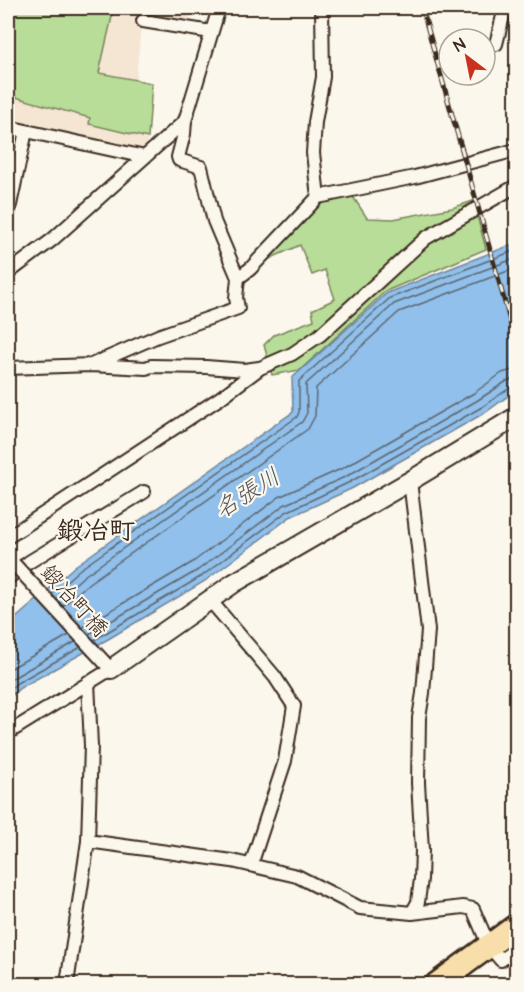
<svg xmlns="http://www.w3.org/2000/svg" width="524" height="992" viewBox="0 0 524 992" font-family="'Architects Daughter','Klee One',sans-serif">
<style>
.built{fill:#f5e5d3}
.green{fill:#b8dd98;stroke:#7a845b;stroke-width:1.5}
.water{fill:#90c0eb;stroke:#6e8499;stroke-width:1.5}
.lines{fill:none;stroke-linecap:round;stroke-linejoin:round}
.shore{stroke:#5d6670;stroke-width:1.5}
.street-casing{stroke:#3b2a1e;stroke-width:16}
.secondary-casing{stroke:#3b2a1e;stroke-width:22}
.highway-casing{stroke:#3b2a1e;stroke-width:27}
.street{stroke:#fbf7ec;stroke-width:12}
.secondary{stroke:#fbf7ec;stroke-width:18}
.highway{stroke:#f8deab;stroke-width:22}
.rail-casing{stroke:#3b2a1e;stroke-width:5}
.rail{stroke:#fbf7ec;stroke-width:3;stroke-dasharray:9;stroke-linecap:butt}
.street-bridge-casing{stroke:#3b2a1e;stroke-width:16;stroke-linecap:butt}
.street-bridge{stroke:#fbf7ec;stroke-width:12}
.labels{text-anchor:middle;stroke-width:4.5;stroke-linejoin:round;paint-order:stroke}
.street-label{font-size:22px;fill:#3b2a1e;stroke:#fbf7ec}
.water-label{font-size:24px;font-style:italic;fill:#54575c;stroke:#fbf7ec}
.quarter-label{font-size:26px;font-weight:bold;fill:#3b2a1e;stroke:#fbf7ec}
</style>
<rect width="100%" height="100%" fill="#fbf7ec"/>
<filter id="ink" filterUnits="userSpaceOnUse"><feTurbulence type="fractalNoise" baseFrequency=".0167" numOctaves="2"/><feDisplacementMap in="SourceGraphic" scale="12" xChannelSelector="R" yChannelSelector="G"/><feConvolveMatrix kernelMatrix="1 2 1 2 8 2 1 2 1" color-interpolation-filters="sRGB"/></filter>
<g filter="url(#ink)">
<path class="built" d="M8 8H191L189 21 185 22 142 15 136 79 152 83 147 147 141 152 8 125Z"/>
<path class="green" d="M8 8H114L99 73 152 83 148 138 89 124 90 118 8 95Z
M352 195 367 218 393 219 452 208 473 201 486 249 386 291 300 370 272 375 264 345 274 335 314 320 312 310 335 299 325 270 312 275 300 245 269 259V253L319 203Z"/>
<path class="water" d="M516 243V390L486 412 353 488 290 517 205 581 110 638 20 688 8 699V625L75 566 293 412 292 378 387 293Z"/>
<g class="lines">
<path class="shore" d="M52 594 79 570 297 417 299 412V381L390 298 516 250
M57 600 84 576 302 422 307 413 306 384 394 304 516 258
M63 606 89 583 308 429 315 416 316 388 399 312 516 268
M83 627 193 562 279 497 343 468 474 393 502 373 516 369
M89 634 198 570 284 505 347 476 478 400 507 381 516 378
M94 640 202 576 286 512 350 482 482 407 511 387 516 386
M8 670 69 635
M8 681 75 642
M8 691 17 683 81 647"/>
<g class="street-casing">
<path id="street" d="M143 21 211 32
M496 44 503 16 502 8
M8 127 145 157
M318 197 313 153 315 122 323 77 322 8
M8 214 26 131
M8 273 52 240 185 121
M238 278 250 269 318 197 415 177 516 150
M91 365 158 336 238 308 236 298 238 278 214 221 201 167 179 160 178 157 184 134 185 121 219 8
M8 368 91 365 146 368 151 366 206 367 245 370 259 368
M410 481 428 630 423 693 419 718 418 783 422 850 421 879 418 902 412 913
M8 537 220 398 260 368 292 354 320 335 426 238 516 186
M8 578 29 562 144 492
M209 599 275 677 294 706 285 761 251 865
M8 733 111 669 107 665
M88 841 232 861 297 876 360 908 412 913 463 907 473 909 489 946 501 960 516 949
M67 984 88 841 91 746 88 682"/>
</g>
<g class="secondary-casing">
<path id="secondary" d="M111 669 234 583 410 481 516 417"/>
</g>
<g class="highway-casing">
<path id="highway" d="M437 984 516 926"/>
</g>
<use href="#street" class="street"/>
<use href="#secondary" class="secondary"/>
<use href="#highway" class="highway"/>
<g class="rail-casing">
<path id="rail" d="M422 8 516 342"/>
</g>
<use href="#rail" class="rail"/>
<g class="street-bridge-casing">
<path id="street-bridge" d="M14 564 106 664"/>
</g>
<use href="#street-bridge" class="street-bridge"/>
</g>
</g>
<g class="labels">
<g class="street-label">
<text transform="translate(75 600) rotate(48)" y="8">鍛冶町橋</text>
</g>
<g class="water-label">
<text transform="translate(247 493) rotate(-32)" y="8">名張川</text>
</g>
<g class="quarter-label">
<text x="96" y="539">鍛冶町</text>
</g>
</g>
<rect width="524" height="992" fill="none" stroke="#fbf7ec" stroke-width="30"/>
<rect x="15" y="15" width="494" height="962" fill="none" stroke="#3b2a1e" stroke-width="2" filter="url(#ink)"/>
<g transform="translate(467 57) rotate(328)"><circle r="28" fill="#fbf7ec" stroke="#aea59a" stroke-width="1.5"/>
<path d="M0-4.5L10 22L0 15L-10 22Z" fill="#c8321e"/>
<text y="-9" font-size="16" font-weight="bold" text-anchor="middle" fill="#3b2a1e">N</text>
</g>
</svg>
